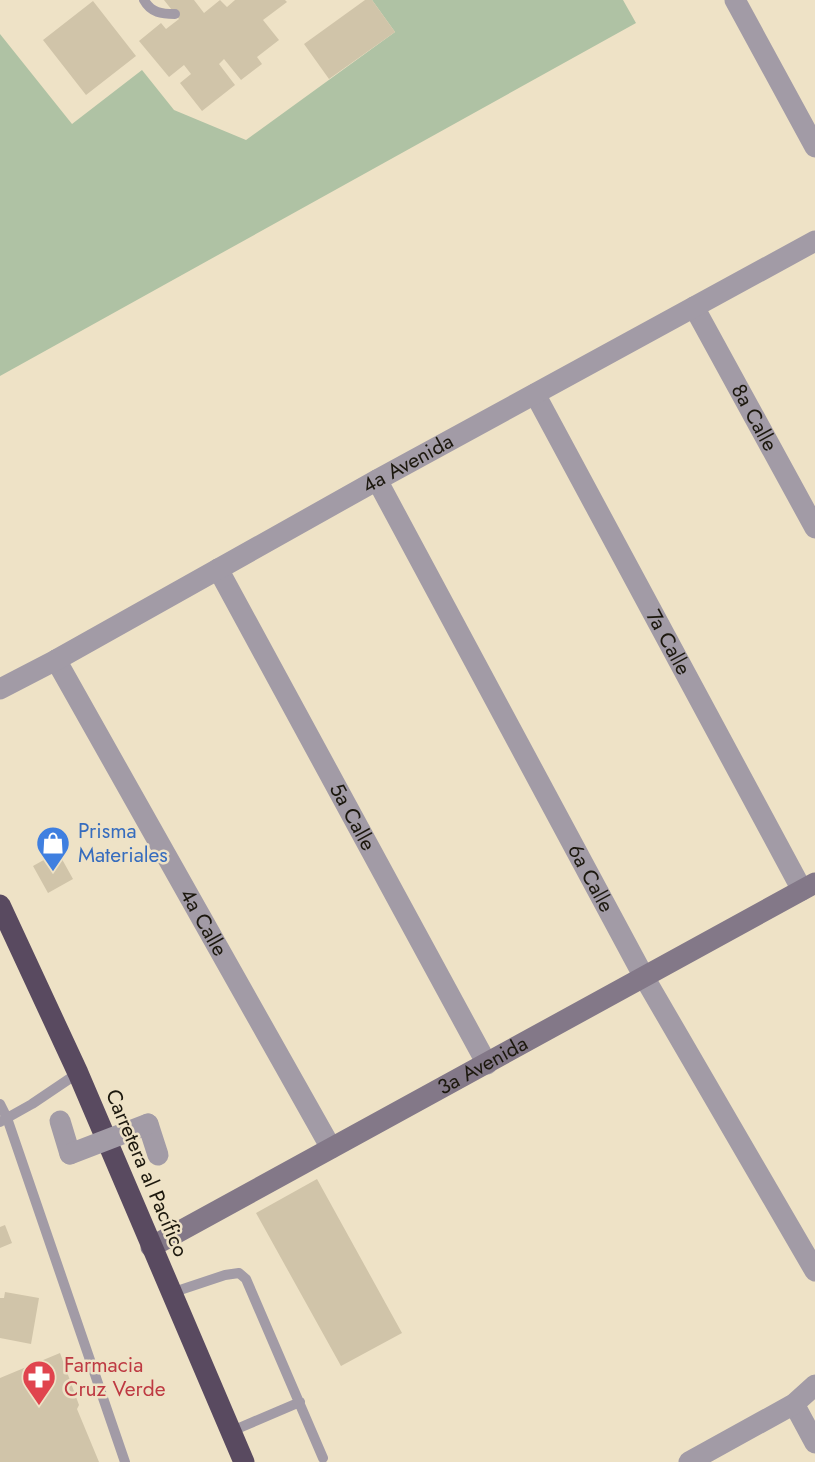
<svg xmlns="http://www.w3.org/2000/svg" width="815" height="1462" viewBox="0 0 815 1462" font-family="Jost,sans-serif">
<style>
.green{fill:#afc2a4}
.building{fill:#d0c4a9}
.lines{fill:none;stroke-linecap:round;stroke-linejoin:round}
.lane{stroke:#a29ba6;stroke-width:10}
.street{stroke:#a29ba6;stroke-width:21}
.secondary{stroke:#837888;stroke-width:21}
.highway{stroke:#594a60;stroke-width:21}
.street-bridge{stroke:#a29ba6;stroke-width:21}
.labels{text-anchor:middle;stroke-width:5;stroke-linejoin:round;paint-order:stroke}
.street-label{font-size:21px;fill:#1c180e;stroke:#eee2c6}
.shop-label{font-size:21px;fill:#366cbe;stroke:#eee2c6;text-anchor:start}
.health-label{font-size:21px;fill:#be3a42;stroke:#eee2c6;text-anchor:start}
</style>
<rect width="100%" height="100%" fill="#eee2c6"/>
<path class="green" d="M372 0H623L636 23 0 376V34L72 124 142 70 174 110 246 140 395 32Z"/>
<path class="building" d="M164 0H194L204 13 220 0 227 7 235 0H285L287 2 263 20 279 40 257 57 262 64 241 80 224 59 219 64 235 85 202 111 180 83 191 74 184 65 169 77 139 41 161 23 166 29 179 19Z
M365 0H372L395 32 329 79 304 44Z
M93 1 136 56 86 95 43 40Z
M58 852 73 879 48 893 33 866Z
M317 1179 402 1333 341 1366 256 1213Z
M5 1225 12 1243 0 1248V1227Z
M5 1292 39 1298 31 1344 0 1338V1298H4Z
M60 1353 79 1405 77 1409 99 1462H0V1378Z"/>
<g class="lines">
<path class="lane" d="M144 0C151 13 162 14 175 14
M78 1073 32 1104 7 1118 125 1462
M0 1104 7 1118 0 1122
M171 1293 225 1275 239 1273 246 1279 323 1458
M232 1431 300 1402"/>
<g class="street">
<path d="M735 0 815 147"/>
<path id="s1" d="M694 307 815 528"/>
<path id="s2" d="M535 394 802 890"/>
<path id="s3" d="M377 480 644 977 815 1271"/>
<path id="s4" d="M218 569 487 1064"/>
<path id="s5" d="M56 660 331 1148"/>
<path id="s6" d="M0 689 56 660 377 480 815 241"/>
<path d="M60 1121 70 1154"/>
<path d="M148 1124 158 1155"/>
<path d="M794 1404 815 1443"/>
<path d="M689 1462 794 1404 815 1385"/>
</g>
<path class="secondary" id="s7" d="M151 1247 815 883"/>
<path class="highway" d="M0 905 78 1073 244 1462"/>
<path class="street-bridge" d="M70 1154 148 1124"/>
</g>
<defs>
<g id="shop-pin" transform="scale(1.75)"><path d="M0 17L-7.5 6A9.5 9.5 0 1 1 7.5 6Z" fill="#3f7fe0" stroke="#eee2c6"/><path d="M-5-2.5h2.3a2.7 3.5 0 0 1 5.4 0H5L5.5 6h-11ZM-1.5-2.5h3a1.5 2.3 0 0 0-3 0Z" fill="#fff"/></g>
<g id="pharmacy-pin" transform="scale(1.75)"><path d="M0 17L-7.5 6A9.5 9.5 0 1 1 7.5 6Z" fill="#e0444e" stroke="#eee2c6"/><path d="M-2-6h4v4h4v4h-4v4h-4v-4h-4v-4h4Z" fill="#fff"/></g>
</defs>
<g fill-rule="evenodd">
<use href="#shop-pin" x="53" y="843"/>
<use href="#pharmacy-pin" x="39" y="1377"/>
</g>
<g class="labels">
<g class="street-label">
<text dy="7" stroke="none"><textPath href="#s1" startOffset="126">8a Calle</textPath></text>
<text dy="7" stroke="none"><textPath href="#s6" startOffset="466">4a Avenida</textPath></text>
<text dy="7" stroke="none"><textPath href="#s2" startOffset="282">7a Calle</textPath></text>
<text dy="7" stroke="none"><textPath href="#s4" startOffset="282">5a Calle</textPath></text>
<text dy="7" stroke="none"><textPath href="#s3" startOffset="452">6a Calle</textPath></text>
<text dy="7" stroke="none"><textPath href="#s5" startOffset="301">4a Calle</textPath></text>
<text dy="7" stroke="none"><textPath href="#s7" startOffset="378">3a Avenida</textPath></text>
<text transform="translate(147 1173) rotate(67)" y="7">Carretera al Pacífico</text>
</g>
<g class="shop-label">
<text x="78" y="838">Prisma<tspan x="78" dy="24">Materiales</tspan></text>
</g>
<g class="health-label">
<text x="64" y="1372">Farmacia<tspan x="64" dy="24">Cruz Verde</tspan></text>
</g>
</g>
</svg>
